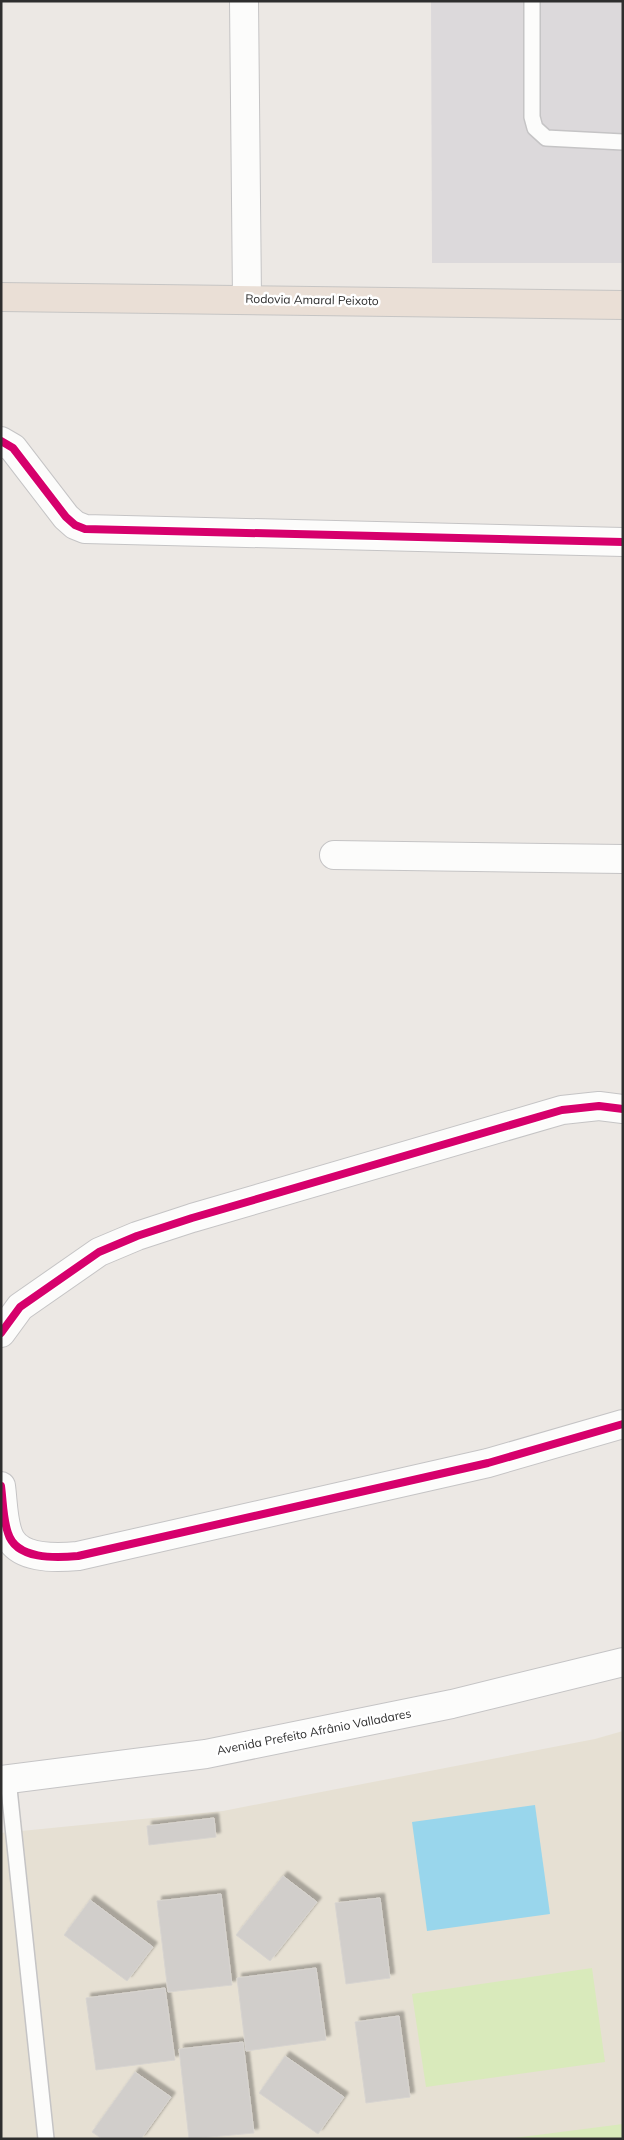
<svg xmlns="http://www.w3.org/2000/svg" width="624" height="2140" viewBox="0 0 624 2140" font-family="Mulish,sans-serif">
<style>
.industrial{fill:#dcd9db}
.education{fill:#e6e0d3}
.pitch{fill:#d9eabb}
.water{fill:#99d6ec}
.building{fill:#d1cecb;stroke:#d7d4d0;filter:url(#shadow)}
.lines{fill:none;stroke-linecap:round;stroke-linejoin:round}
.lane-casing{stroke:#c5c4c5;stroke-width:18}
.street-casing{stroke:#c5c4c5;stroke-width:30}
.secondary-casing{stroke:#c5c4c5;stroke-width:30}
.highway-casing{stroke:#c6c5c4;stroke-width:30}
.lane{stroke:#fcfcfb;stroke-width:15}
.street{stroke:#fcfcfb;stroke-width:28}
.secondary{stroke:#fcfcfb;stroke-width:28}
.highway{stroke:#eadfd6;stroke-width:28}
.cycleway-casing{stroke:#fff;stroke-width:11}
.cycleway{stroke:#d6006c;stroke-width:8}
.labels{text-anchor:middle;stroke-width:5;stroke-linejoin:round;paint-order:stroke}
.street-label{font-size:12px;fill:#2e2e2e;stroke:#fff}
</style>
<defs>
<filter id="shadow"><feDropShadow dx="4.5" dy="-4.5" stdDeviation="1" flood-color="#0004"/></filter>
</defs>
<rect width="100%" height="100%" fill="#ece8e4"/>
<path class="industrial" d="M431 1H623V263H432Z"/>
<path class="education" d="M623 1731V2139H1V1833L223 1811 595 1739Z"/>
<path class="pitch" d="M592 1968 605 2062 426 2087 412 1994Z
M623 2124V2139H507Z"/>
<path class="water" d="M535 1805 550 1914 427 1931 412 1822Z"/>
<path class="building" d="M214 1818 216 1837 149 1845 147 1826Z
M283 1876 317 1902 270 1961 236 1935Z
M221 1894 232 1985 168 1992 157 1901Z
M380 1898 390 1978 346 1984 335 1903Z
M90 1900 153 1947 127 1981 64 1935Z
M316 1968 326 2040 246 2051 237 1978Z
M165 1988 175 2060 96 2070 86 1998Z
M399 2016 410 2097 366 2103 355 2022Z
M243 2042 254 2133 189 2139 179 2049Z
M285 2056 344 2097 318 2134 259 2093Z
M135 2072 171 2097 141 2139H102L92 2132Z"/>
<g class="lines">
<g class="lane-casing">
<path id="lane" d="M532 1V117L535 128 546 138 623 142
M8 1779 46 2139"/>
</g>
<g class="street-casing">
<path id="street" d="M244 1 247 299
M1 441 13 448 66 517 75 525 85 529 623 542
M334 855 623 859
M1 1333 20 1307 99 1252 137 1236 192 1218 562 1110 599 1106 623 1109
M1 1486C3 1501 3 1519 8 1533 16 1560 56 1558 78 1556L488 1463 623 1424"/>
</g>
<g class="secondary-casing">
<path id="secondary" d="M1 1780 206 1754 452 1704 623 1662"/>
</g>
<g class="highway-casing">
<path id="highway" d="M1 297 623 305"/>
</g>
<use href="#lane" class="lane"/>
<use href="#street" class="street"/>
<use href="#secondary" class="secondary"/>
<use href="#highway" class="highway"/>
<g class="cycleway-casing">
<path id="cycleway" d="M1 441 13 448 66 517 75 525 85 529 623 542
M1 1333 20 1307 99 1252 137 1236 192 1218 562 1110 599 1106 623 1109
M1 1486C3 1501 3 1519 8 1533 16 1560 56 1558 78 1556L488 1463 623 1424"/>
</g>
<use href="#cycleway" class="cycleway"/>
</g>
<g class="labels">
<g class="street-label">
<text transform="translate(312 300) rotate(1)" y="4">Rodovia Amaral Peixoto</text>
<text transform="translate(314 1732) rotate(-11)" y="4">Avenida Prefeito Afrânio Valladares</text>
</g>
</g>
<rect width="624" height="2140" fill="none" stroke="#2e2e2e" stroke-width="5"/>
</svg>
